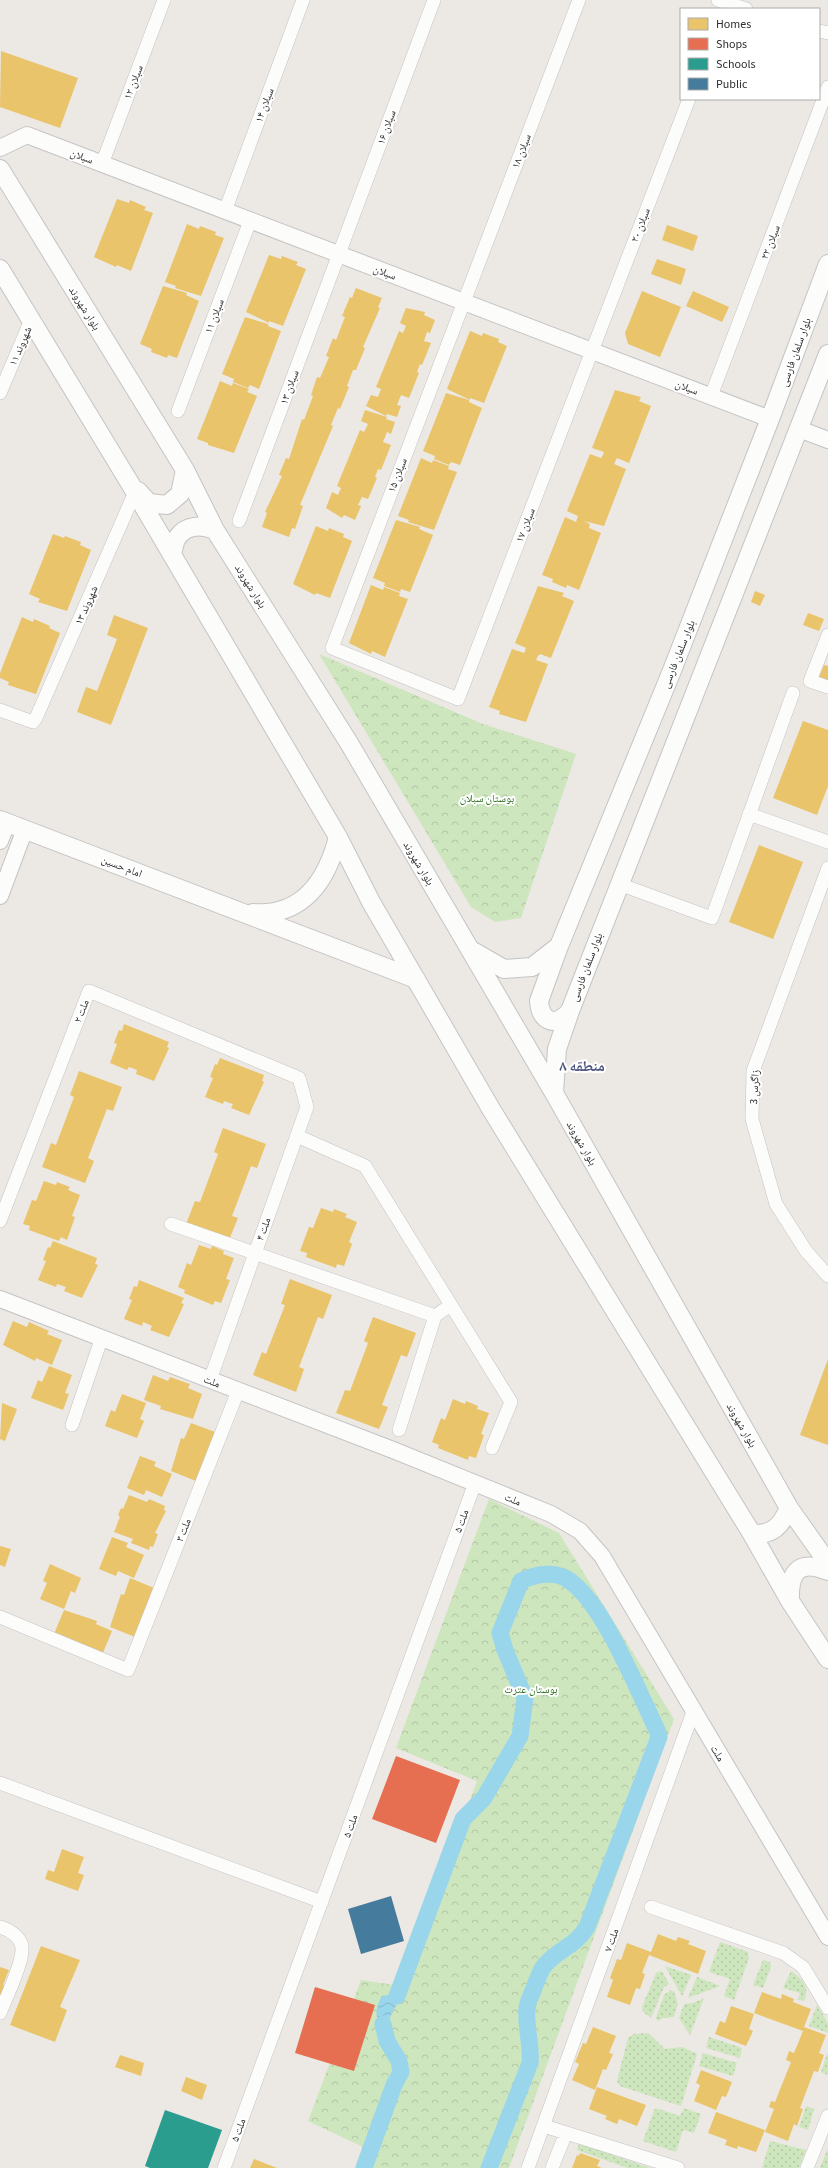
<svg xmlns="http://www.w3.org/2000/svg" width="828" height="2168" viewBox="0 0 828 2168" font-family="'Source Sans 3','Noto Naskh Arabic',sans-serif">
<style>
.grass{fill:url(#grass-dots)}
.forest{fill:url(#forest-crowns)}
.water{fill:url(#water-waves)}
.homes{fill:#e9c46a}
.shops{fill:#e76f51}
.schools{fill:#2a9d8f}
.public{fill:#457b9d}
.lines{fill:none;stroke-linecap:round;stroke-linejoin:round}
.canal{stroke:#99d6ec;stroke-width:17}
.minor-casing{stroke:#c5c4c5;stroke-width:14}
.tertiary-casing{stroke:#c5c4c5;stroke-width:18}
.secondary-casing{stroke:#c5c4c5;stroke-width:20}
.minor{stroke:#fcfcfb;stroke-width:13}
.tertiary{stroke:#fcfcfb;stroke-width:16}
.secondary{stroke:#fcfcfb;stroke-width:18}
.labels{text-anchor:middle;stroke-width:4;stroke-linejoin:round;paint-order:stroke}
.street-label{font-size:11px;fill:#2e2e2e;stroke:#fff}
.park-label{font-size:11px;fill:#2c6e1b;stroke:#fff}
.district-label{font-size:15px;font-weight:bold;fill:#4d5680;stroke:#fff}
</style>
<defs>
<pattern id="grass-dots" width="8" height="8" patternUnits="userSpaceOnUse"><rect width="8" height="8" fill="#cee6be"/><path d="M2 2h.1M6 6h.1" fill="none" stroke="#b1c6a4" stroke-width="1.8" stroke-linecap="round"/></pattern>
<pattern id="forest-crowns" width="20" height="18" patternUnits="userSpaceOnUse"><rect width="20" height="18" fill="#cee6be"/><path d="M2 6a3 3 0 1 1 6 0M12 15a3 3 0 1 1 6 0" fill="none" stroke="#b1c6a4"/></pattern>
<pattern id="water-waves" width="16" height="10" patternUnits="userSpaceOnUse"><rect width="16" height="10" fill="#99d6ec"/><path d="M0 5q4-4 8 0t8 0" fill="none" stroke="#84b8cb"/></pattern>
</defs>
<rect width="100%" height="100%" fill="#ece8e4"/>
<path class="grass" d="M720 1942 748 1952 749 1958 734 2000 724 1996 730 1979 709 1972Z
M763 1960 770 1962 771 1967 763 1988 753 1985Z
M665 1966 691 1975 682 1996Z
M662 1971 669 1984 664 1987 651 2018 643 2012 642 2007 654 1978 656 1973Z
M791 1971C803 1979 810 1987 804 2001L798 2000 800 1993 783 1988Z
M697 1977 720 1986 688 1998Z
M671 1990 674 1992 678 2003 674 2017 663 2018 658 2021 656 2018 664 1995Z
M704 1998 690 2035 679 2018 684 2004 693 2003Z
M817 2005 828 2023V2033L809 2026Z
M648 2033 665 2049 682 2047 697 2054 681 2106 620 2086 617 2081 628 2038 634 2034Z
M709 2037 742 2048 740 2058 706 2048Z
M703 2053 737 2063 733 2076 699 2066Z
M827 2054H828V2075L821 2072Z
M806 2106 814 2109 808 2130 799 2127Z
M655 2108 680 2116 684 2108 701 2114 694 2133 683 2130 676 2152 643 2141Z
M770 2141 806 2150 799 2168H762Z
M579 2143 650 2168H628L577 2150Z
M828 2148V2168H820Z"/>
<path class="forest" d="M319 654 483 724 576 754 521 918 495 922 471 907Z
M489 1499 559 1533 674 1719 509 2168H355L363 2147 308 2121 361 1980 401 1986 477 1781 396 1748Z"/>
<path class="water" d="M389 1995 400 1998 386 2025C372 2020 376 2006 382 1996Z"/>
<path class="homes" d="M1 51 78 78 60 128 0 107Z
M117 199 129 203 130 200 146 207 144 210 153 213 131 271 117 265 116 267 94 257Z
M187 224 199 229 200 226 216 232 215 235 224 238 201 296 175 288 176 286 165 282Z
M667 225 698 236 693 251 662 240Z
M269 255 281 259 282 256 298 262 296 265 306 269 283 326 269 321V323L246 312Z
M657 259 686 269 681 285 651 274Z
M163 286 187 293 186 295 199 301 177 358 168 355 167 358 151 352 152 349 140 344Z
M356 288 382 298 378 307 380 308 363 347 365 348 356 370H353L347 386 349 387 340 409 338 408 331 425 333 426 300 505 303 506 295 529 292 528 289 537 262 527 267 513 265 512 282 476 279 475 286 458 289 459 302 419 304 420 313 396 311 395 317 377 320 378 329 357 326 356 333 338 336 340 345 317 342 316 350 297 352 298Z
M642 291 681 307 660 357 628 344 625 333Z
M693 291 729 307 722 322 686 306Z
M406 308 425 312 424 315 435 320 430 333 427 332 424 341 431 343 422 365 420 364 417 372 419 373 409 398 401 395 397 405 401 406 397 417 387 414 386 416 366 406 371 395 378 397 381 389 376 387 399 331 403 333 406 326 400 323Z
M245 317 268 324V326L281 331 259 389 250 385 248 388 233 382 234 379 222 374Z
M470 331 482 336 483 333 499 339 498 342 507 346 484 403 470 398V400L447 389Z
M220 381 232 386 233 383 249 389 247 392 257 396 234 453 208 445V443L197 439Z
M615 390 641 397 639 401 651 406 629 463 617 458 614 464 626 469 604 526 584 521 590 524 589 528 601 533 579 590 567 585 566 588 552 582 553 579 542 575 565 517 576 522 578 516 567 511 590 454 601 458 603 455 604 452 592 448Z
M446 393 469 400V402L482 408 460 465 451 462 449 465 434 459 435 456 423 451Z
M365 410 387 417 386 419 395 422 391 434 387 432 383 442 391 445 381 470 378 469 375 477 377 478 368 499 362 497 358 505 361 506 355 520 344 515 342 518 326 508 332 492 338 495 341 488 337 486 360 430 364 432 368 424 361 421Z
M421 458 432 463 433 460 449 466 448 469 457 472 434 530 408 522 409 520 398 516Z
M396 520 420 527 419 529 433 535 410 592 401 589 400 592 384 586 385 583 373 578Z
M316 526 328 531 329 528 344 534 343 537 352 541 330 598 316 593 315 595 293 584Z
M53 534 64 538 65 536 81 542 80 545 91 550 67 611 38 602 40 599 29 594Z
M371 585 383 590 384 587 400 593 399 596 408 599 385 657 372 651 371 654 349 643Z
M538 586 564 593 562 596 574 601 551 658 540 654 538 656 536 660 548 664 526 722 499 714 500 711 489 707 512 649 524 653 525 651 526 648 515 643Z
M755 591 765 595 760 606 751 602Z
M808 613 824 619 819 631 803 625Z
M114 615 148 628 111 725 77 712 86 687 97 691 117 639 107 635Z
M22 617 33 622 34 619 50 626 49 628 60 633 36 694 8 685 9 682 0 678V673Z
M824 665 828 666V693L816 685Z
M803 721 828 730V786L817 815 773 798Z
M759 845 803 862 773 939 729 922Z
M124 1024 169 1042 167 1047 169 1048 154 1081 136 1074 137 1070 129 1067 127 1070 110 1063 117 1044 114 1043 119 1030 122 1031Z
M220 1058 264 1075 262 1081 264 1082 249 1115 231 1108 233 1104 224 1101 223 1104 205 1097 213 1078 210 1077 215 1064 217 1065Z
M79 1071 122 1087 113 1111 107 1109 88 1158 94 1161 85 1183 42 1167 51 1143 56 1145 74 1097 70 1095Z
M223 1128 266 1144 257 1168 251 1166 232 1216 238 1218 229 1240 186 1224 195 1201 200 1202 218 1154 214 1152Z
M44 1181 56 1185 57 1182 70 1187 68 1190 80 1195 72 1216 75 1217 67 1240 61 1237 59 1241 29 1230 30 1226 23 1224 32 1200 36 1201Z
M321 1208 333 1212 334 1209 347 1214 345 1217 357 1222 349 1242 352 1244 344 1266 337 1264 336 1268 306 1257 307 1253 300 1251 309 1227 313 1228Z
M53 1241 97 1258 95 1264 98 1265 82 1298 64 1291 66 1287 57 1284 56 1287 38 1280 46 1261 43 1260 48 1247 50 1248Z
M199 1245 211 1249 212 1246 224 1251 223 1254 234 1258 226 1279 230 1280 221 1303 215 1301 213 1305 184 1293 185 1290 178 1287 187 1263 191 1265Z
M290 1279 332 1295 323 1319 318 1317 299 1367 304 1369 296 1392 253 1375 262 1352 266 1354 285 1305 281 1304Z
M139 1280 184 1298 181 1303 184 1304 169 1337 150 1330 152 1326 143 1322 142 1326 124 1319 132 1300 129 1299 134 1286 137 1287Z
M373 1317 416 1333 407 1357 401 1355 382 1405 388 1407 379 1429 336 1413 345 1390 350 1391 368 1343 364 1341Z
M13 1321 27 1327 29 1322 49 1331 47 1334 62 1340 52 1365 36 1358 35 1361 3 1345Z
M828 1359V1445L800 1435Z
M49 1366 72 1375 65 1393 69 1394 63 1410 31 1398 38 1380 42 1382Z
M153 1375 168 1381 170 1377 190 1384 188 1388 202 1394 193 1419 160 1409 161 1406 144 1400Z
M122 1394 146 1403 140 1419 144 1421 137 1438 105 1426 111 1410 115 1412Z
M453 1399 465 1404 466 1401 478 1406 477 1409 489 1413 481 1434 484 1435 476 1458 469 1456 468 1460 438 1448 439 1445 432 1442 441 1418 445 1420Z
M2 1403 17 1409 5 1441 0 1439Z
M191 1423 215 1432 205 1468 201 1467 196 1481 171 1471 181 1438 184 1439Z
M140 1456 156 1462 154 1466 172 1474 162 1497 146 1490 144 1495 127 1488Z
M129 1495 147 1502 149 1499 165 1506 164 1510 166 1511 155 1533 158 1534 153 1547 150 1546 149 1550 131 1543 133 1539 114 1532 120 1517 118 1515 121 1508 123 1509Z
M112 1537 128 1543 126 1547 144 1555 134 1578 118 1571 116 1576 99 1569Z
M0 1546 11 1549 5 1567 0 1565Z
M50 1564 81 1578 75 1593 71 1591 64 1609 40 1599 47 1583 43 1581Z
M130 1578 154 1588 135 1637 110 1627 121 1594 124 1595Z
M64 1610 97 1621 96 1624 112 1631 102 1655 54 1634Z
M62 1849 84 1857 78 1873 84 1875 78 1891 45 1879 48 1870 54 1872Z
M658 1934 676 1941 678 1937 690 1941 688 1944 706 1951 698 1974 649 1955 642 1973 645 1974 640 1989 636 1988 630 2005 607 1997 613 1980 610 1978 617 1959 621 1960 627 1943 651 1952Z
M41 1946 80 1960 60 2007 67 2010 55 2042 10 2025Z
M0 1967 9 1970 3 1985 7 1987 0 2003Z
M762 1992 781 1999 782 1994 794 1999 793 2002 811 2009 804 2027 826 2035 819 2053 824 2055 818 2072 814 2071 800 2108 803 2109 797 2126 794 2124 788 2141 765 2132 774 2109 769 2107 771 2101 775 2102 791 2062 786 2060 789 2051 794 2053 803 2031 754 2013Z
M731 2006 754 2014 749 2029 753 2031 746 2046 715 2034 720 2021 725 2023Z
M593 2027 616 2036 609 2053 613 2054 606 2070 603 2069 595 2090 572 2080 579 2064 575 2062 583 2043 586 2044Z
M120 2055 144 2063 141 2076 115 2067Z
M701 2070 732 2082 726 2097 722 2096 716 2110 694 2101 700 2085 696 2083Z
M186 2077 207 2085 202 2100 181 2091Z
M597 2087 646 2105 637 2126 619 2119 617 2124 605 2119 607 2116 589 2109Z
M716 2112 765 2130 756 2152 738 2146 737 2149 725 2145 727 2140 708 2133Z
M580 2153 600 2160 597 2166 602 2168H572L577 2155 579 2156Z
M254 2159 277 2168H250Z"/>
<path class="shops" d="M396 1756 460 1780 436 1843 372 1819Z
M315 1987 375 2005 354 2071 295 2053Z"/>
<path class="schools" d="M165 2110 222 2130 208 2168H150L145 2166Z"/>
<path class="public" d="M391 1896 404 1941 361 1954 348 1909Z"/>
<g class="lines">
<path class="canal" d="M397 1996 463 1819 484 1798 520 1736 525 1698 505 1650 500 1633 521 1581C536 1574 556 1570 570 1581 604 1605 638 1691 657 1730L659 1737 587 1927C574 1948 559 1948 544 1966 540 1971 538 1979 535 1985 533 1992 528 2000 527 2008 525 2027 532 2045 530 2063L489 2168
M364 2168 394 2085 401 2072 399 2061 387 2041 383 2024"/>
<g class="minor-casing">
<path id="minor" d="M579 0 332 648 458 699 689 99
M718 0 746 9
M819 31 828 33
M102 164 164 0
M225 211 303 0
M0 393 31 320
M711 396 828 87
M178 411 250 221
M239 521 434 0
M828 635 810 681 828 687
M0 710 33 722 36 718 135 492
M749 814 828 842
M828 868 753 1071 752 1119 776 1204 806 1251 828 1276
M619 884 712 918 793 693
M297 1136 365 1166 511 1402 492 1448
M0 1221 89 991 299 1078 307 1107 210 1380
M171 1224 435 1316 451 1305
M72 1425 102 1337
M399 1430 435 1316
M0 1617 128 1670 238 1391
M0 1783 322 1902
M651 1907 783 1953 803 1967 828 2008
M0 1927C10 1930 23 1938 22 1950 22 1965 6 1998 0 2013
M544 2126 678 2168
M224 2168 475 1483
M528 2168 693 1712
M552 2168 566 2133
M807 2168 828 2116"/>
</g>
<g class="tertiary-casing">
<path id="tertiary" d="M0 148 27 135 770 419
M799 429 828 440
M0 841 7 823
M0 896 25 829
M0 1299 393 1450 551 1514 580 1531 602 1556 828 1937"/>
</g>
<g class="secondary-casing">
<path id="secondary" d="M0 169 185 470 215 530 349 743 554 1093 789 1508 828 1563
M0 269 131 485 338 837 371 902 491 1109 752 1534 790 1601 828 1659
M138 491 149 503 167 505 180 494 185 470
M172 553C174 549 174 542 177 538 186 524 202 525 215 530
M0 820 416 979
M253 913C303 917 327 880 338 837
M559 946 539 1001C540 1022 556 1028 570 1011
M471 950 504 969 532 967 559 946 671 673 770 419 828 264
M554 1093 557 1049 570 1011 828 354
M752 1534C773 1535 781 1526 789 1508
M790 1601C789 1572 798 1559 828 1571"/>
</g>
<use href="#minor" class="minor"/>
<use href="#tertiary" class="tertiary"/>
<use href="#secondary" class="secondary"/>
</g>
<g class="labels">
<g class="street-label">
<text transform="translate(133 82) rotate(-69)" y="4">سبلان ۱۲</text>
<text transform="translate(264 105) rotate(-70)" y="4">سبلان ۱۴</text>
<text transform="translate(386 127) rotate(-70)" y="4">سبلان ۱۶</text>
<text transform="translate(521 151) rotate(-69)" y="4">سبلان ۱۸</text>
<text transform="translate(82 156) rotate(21)" y="4">سبلان</text>
<text transform="translate(640 225) rotate(-69)" y="4">سبلان ۲۰</text>
<text transform="translate(770 242) rotate(-69)" y="4">سبلان ۲۲</text>
<text transform="translate(385 272) rotate(21)" y="4">سبلان</text>
<text transform="translate(85 308) rotate(58)" y="4">بلوار شهروند</text>
<text transform="translate(214 316) rotate(-69)" y="4">سبلان ۱۱</text>
<text transform="translate(20 346) rotate(-67)" y="4">شهروند ۱۱</text>
<text transform="translate(795 352) rotate(-70)" y="4">بلوار سلمان فارسی</text>
<text transform="translate(289 387) rotate(-70)" y="4">سبلان ۱۳</text>
<text transform="translate(687 387) rotate(21)" y="4">سبلان</text>
<text transform="translate(397 475) rotate(-69)" y="4">سبلان ۱۵</text>
<text transform="translate(525 525) rotate(-69)" y="4">سبلان ۱۷</text>
<text transform="translate(251 586) rotate(58)" y="4">بلوار شهروند</text>
<text transform="translate(86 605) rotate(-66)" y="4">شهروند ۱۳</text>
<text transform="translate(678 654) rotate(-68)" y="4">بلوار سلمان فارسی</text>
<text transform="translate(419 863) rotate(59)" y="4">بلوار شهروند</text>
<text transform="translate(122 866) rotate(21)" y="4">امام حسین</text>
<text transform="translate(586 967) rotate(-69)" y="4">بلوار سلمان فارسی</text>
<text transform="translate(81 1011) rotate(-69)" y="4">ملت ۲</text>
<text transform="translate(754 1087) rotate(-87)" y="4">زاگرس 3</text>
<text transform="translate(582 1143) rotate(60)" y="4">بلوار شهروند</text>
<text transform="translate(263 1229) rotate(-70)" y="4">ملت ۴</text>
<text transform="translate(212 1381) rotate(21)" y="4">ملت</text>
<text transform="translate(742 1425) rotate(60)" y="4">بلوار شهروند</text>
<text transform="translate(513 1499) rotate(22)" y="4">ملت</text>
<text transform="translate(461 1521) rotate(-70)" y="4">ملت ۵</text>
<text transform="translate(183 1530) rotate(-68)" y="4">ملت ۳</text>
<text transform="translate(718 1753) rotate(59)" y="4">ملت</text>
<text transform="translate(350 1826) rotate(-70)" y="4">ملت ۵</text>
<text transform="translate(611 1940) rotate(-70)" y="4">ملت ۷</text>
<text transform="translate(238 2130) rotate(-70)" y="4">ملت ۵</text>
</g>
<g class="park-label">
<text x="487" y="802">بوستان سبلان</text>
<text x="531" y="1693">بوستان عترت</text>
</g>
<g class="district-label">
<text x="582" y="1071">منطقه ۸</text>
</g>
</g>
<rect x="680" y="8" width="140" height="92" fill="#ffffff" stroke="#ababab"/>
<rect x="688" y="18" width="20" height="12" fill="#e9c46a" stroke="#ababab"/>
<text x="716" y="28" font-size="12" fill="#2e2e2e">Homes</text>
<rect x="688" y="38" width="20" height="12" fill="#e76f51" stroke="#ababab"/>
<text x="716" y="48" font-size="12" fill="#2e2e2e">Shops</text>
<rect x="688" y="58" width="20" height="12" fill="#2a9d8f" stroke="#ababab"/>
<text x="716" y="68" font-size="12" fill="#2e2e2e">Schools</text>
<rect x="688" y="78" width="20" height="12" fill="#457b9d" stroke="#ababab"/>
<text x="716" y="88" font-size="12" fill="#2e2e2e">Public</text>
</svg>
